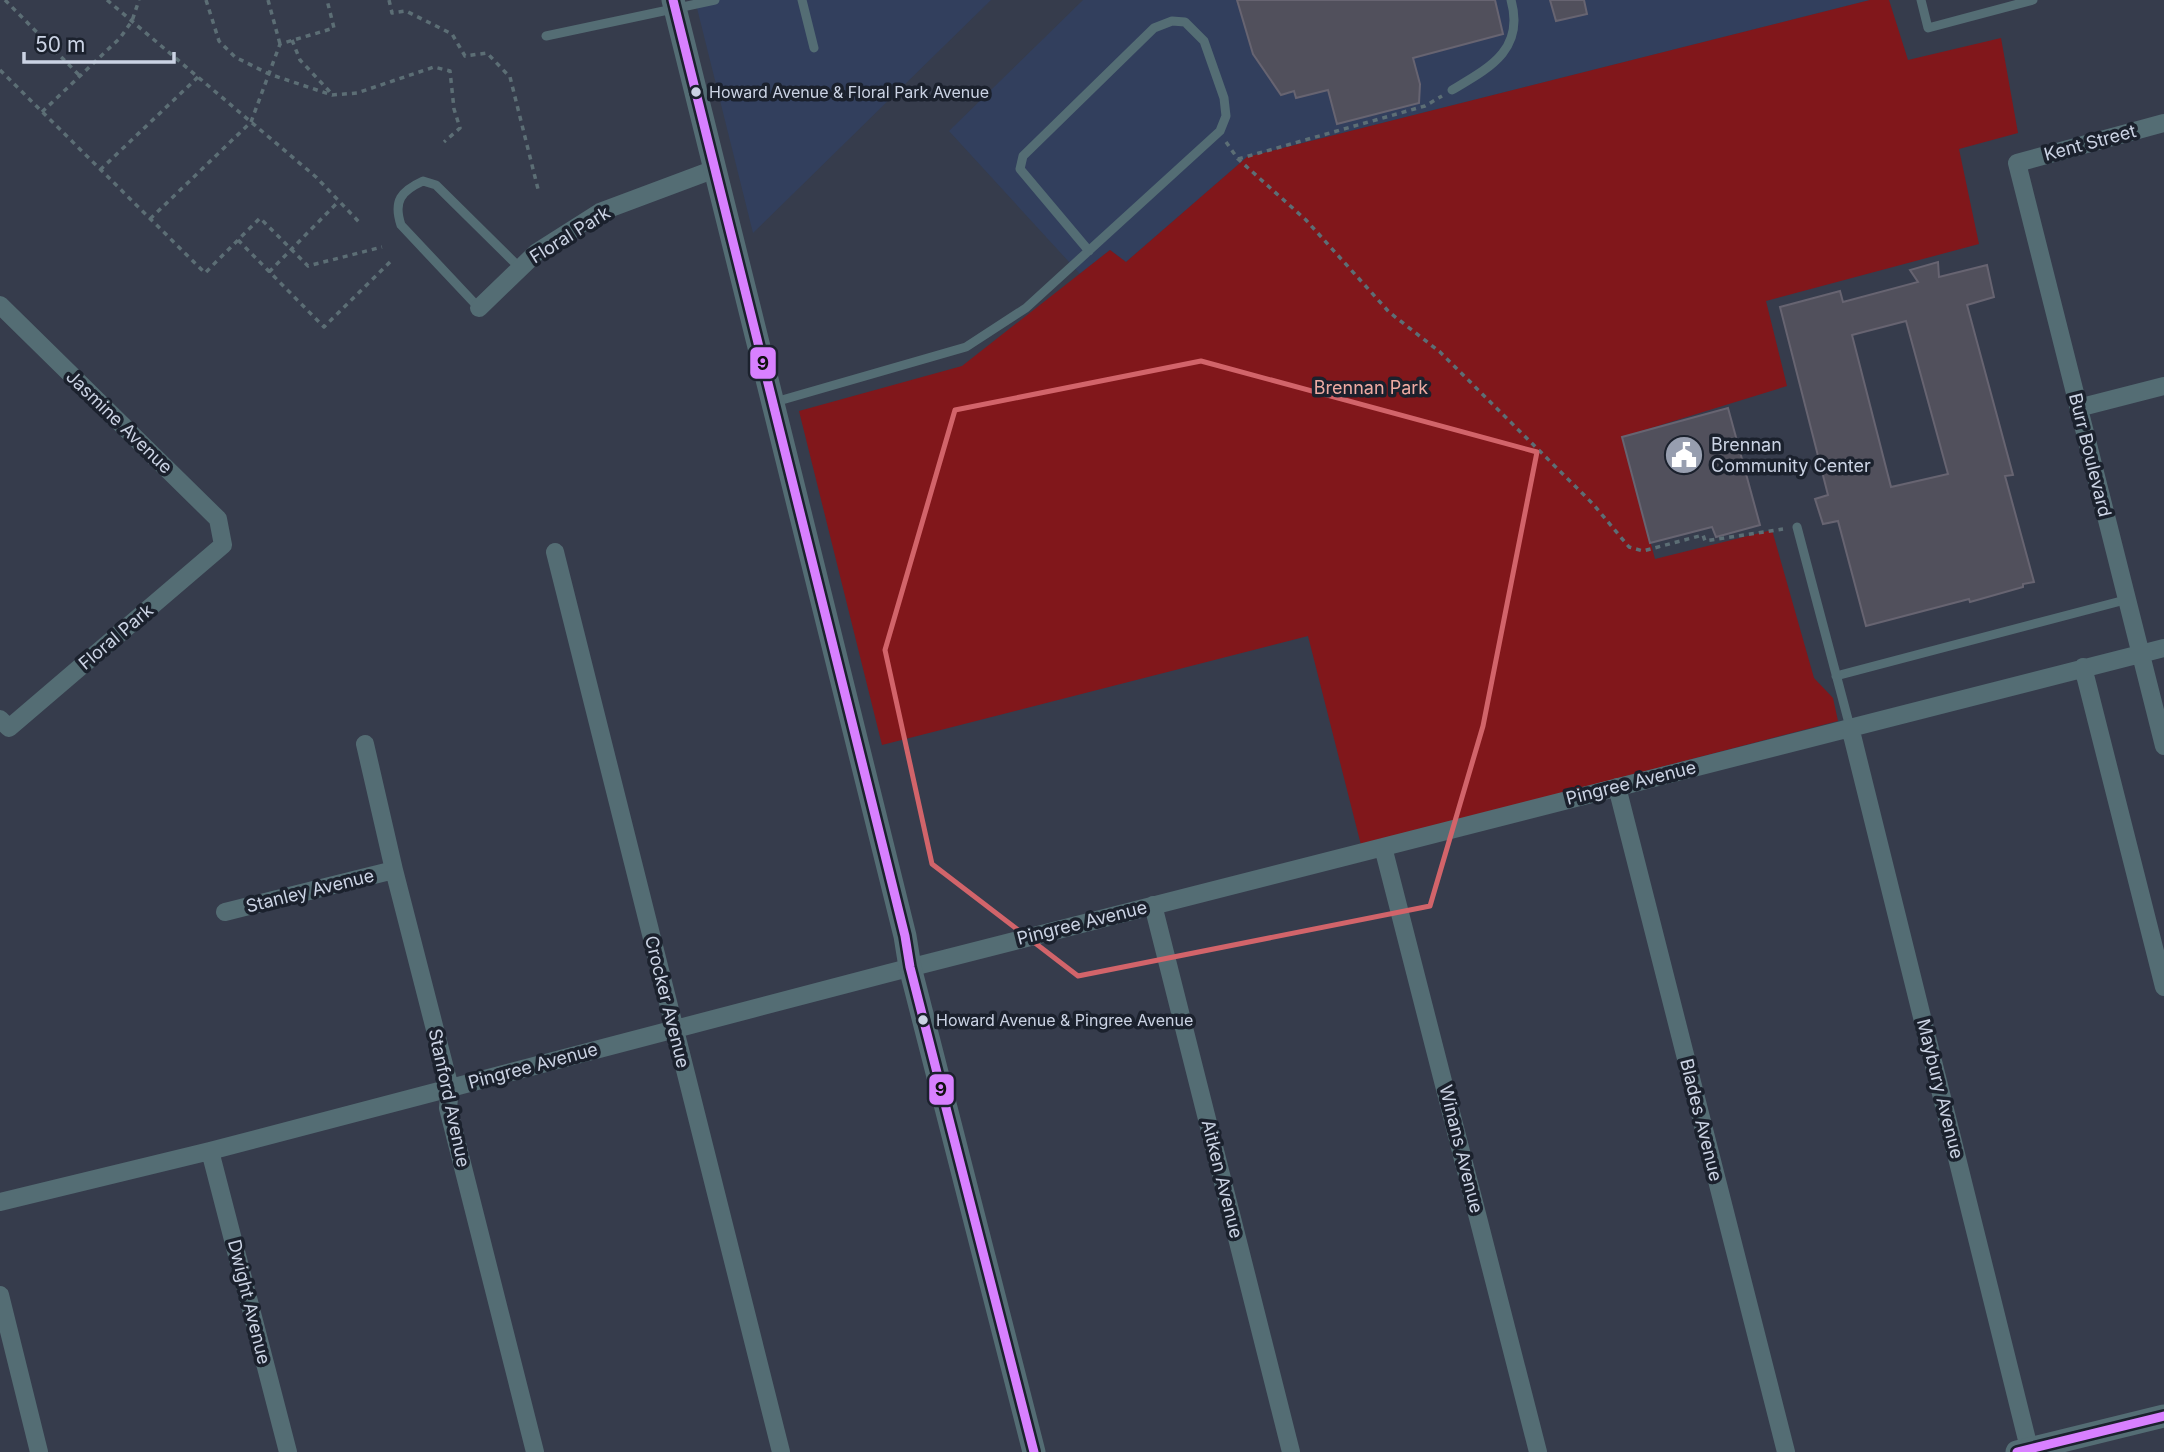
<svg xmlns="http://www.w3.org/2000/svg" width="2164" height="1452" viewBox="0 0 2164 1452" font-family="Inter,sans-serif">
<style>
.built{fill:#323f5d}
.green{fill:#81171b}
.building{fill:#51505c;stroke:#676471;stroke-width:2;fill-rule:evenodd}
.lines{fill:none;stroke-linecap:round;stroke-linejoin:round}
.path{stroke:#5c6e75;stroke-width:3.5;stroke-dasharray:5 5;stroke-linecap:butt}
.service{stroke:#546d74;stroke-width:9}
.minor{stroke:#546d74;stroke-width:18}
.tertiary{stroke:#546d74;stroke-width:23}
.bus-1-casing{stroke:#1b212d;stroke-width:14}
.bus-1{stroke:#d880ff;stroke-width:9}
.marked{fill:none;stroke:#d2646a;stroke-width:5;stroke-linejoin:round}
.bus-dot{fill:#cbd3e4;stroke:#1b212d;stroke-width:2.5}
.labels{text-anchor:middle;stroke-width:7;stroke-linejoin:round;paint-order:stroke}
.bus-label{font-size:16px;fill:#cbd3e4;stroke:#1b212d;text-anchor:start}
.street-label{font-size:18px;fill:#cbd3e4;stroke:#1b212d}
.park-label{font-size:18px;fill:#eeaba3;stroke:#1b212d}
.poi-label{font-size:18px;fill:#cbd3e4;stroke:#1b212d;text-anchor:start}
.line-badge{stroke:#1b212d;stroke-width:2.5}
.pale-badge-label{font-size:19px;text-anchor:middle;font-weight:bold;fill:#111}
</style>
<rect width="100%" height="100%" fill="#363c4c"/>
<path class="built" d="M695 0H991L753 233Z
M1083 0H1870L1247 157 1126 262 1110 250 1080 274 949 131Z"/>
<path class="green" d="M1870 0H1889L1908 60 2001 38 2018 133 1959 149 1979 244 1766 301 1787 386 1622 437 1655 559 1772 530 1814 678 1833 698 1838 721 1361 845 1308 636 882 745 799 411 962 366 1110 250 1126 262 1247 157Z"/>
<path class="building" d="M1237 0H1495L1503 34 1413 58 1420 84 1419 103 1337 124 1328 90 1296 98 1294 91 1281 95 1253 54Z
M1550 0H1584L1587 14 1556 21Z
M1938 262 1939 277 1987 265 1994 297 1967 305 2013 475 2005 476 2034 582 2023 584V587L1970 602 1969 599 1866 626 1838 521 1823 524 1815 499 1828 495 1780 307 1840 291 1843 302 1918 282 1910 270ZM1906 321 1948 474 1891 487 1852 335Z
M1728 408 1760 525 1716 537 1712 527 1650 543 1622 437Z"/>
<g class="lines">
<path class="path" d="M5 0 80 76
M107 0 316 177 360 223
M206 0 219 41 235 57 269 74 332 95 357 93 434 67 450 71 454 109 460 128 444 142
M268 0 280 44
M389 0 392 13 406 11 452 34 465 56 487 53 510 77 539 193
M292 40 300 60 332 94
M0 70 205 273 260 218 308 266 382 247
M42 112 120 38 132 21 139 0
M1226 142 1238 159 1306 220 1389 312 1440 352 1593 504 1629 547 1643 551 1703 535 1705 541 1783 529
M1238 159 1425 106 1442 96
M100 170 198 77
M150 219 251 122 280 44 334 28 327 0
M238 240 324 327 393 259
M269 272 339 201"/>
<path class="service" d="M802 0 814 48
M1921 0 1928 28 2033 0
M546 36 715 0
M1452 90C1489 68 1525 50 1511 0
M479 308 401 225C393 201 401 191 423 181L436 185 520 268
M775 402 966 347 1026 308 1220 131 1226 116 1224 98 1204 41 1185 22 1172 21 1154 28 1023 156 1020 169 1089 251
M1797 527 1850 727
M1836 676 2125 600"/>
<path class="minor" d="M2164 123 2017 163 2164 746
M0 305 218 519 223 545 9 728 0 719
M479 308 537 252 600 212 715 169
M2078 408 2164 386
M555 552 781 1452
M2083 667 2164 987
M1850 727 2030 1452
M365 744 394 870 450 1088 448 1108 535 1452
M1617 787 1786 1452
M1383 847 1538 1452
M1153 905 1291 1452
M225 912 394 870
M210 1151 288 1452
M0 1202 210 1151 889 973 2164 648
M0 1295 39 1452"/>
<path class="tertiary" d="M673 0 905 936 910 967 1034 1452
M2017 1452 2164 1416"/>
<g class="bus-1-casing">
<path id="bus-1" d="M673 0 905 936 910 967 1034 1452
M2017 1452 2164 1416"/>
</g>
<use href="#bus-1" class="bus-1"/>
</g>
<path class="marked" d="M1201 361 1537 452 1483 726 1430 906 1078 976 932 864 885 650 955 410Z"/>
<defs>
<g id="civic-disc" transform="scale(2.0125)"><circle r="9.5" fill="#979eaf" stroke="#1b212d"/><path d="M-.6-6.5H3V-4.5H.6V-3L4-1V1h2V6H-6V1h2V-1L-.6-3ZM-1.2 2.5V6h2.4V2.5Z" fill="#fff"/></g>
</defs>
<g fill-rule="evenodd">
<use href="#civic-disc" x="1684" y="455"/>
</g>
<g class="bus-dot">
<circle cx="696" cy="92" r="6"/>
<circle cx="923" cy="1020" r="6"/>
</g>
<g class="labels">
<g class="bus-label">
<text x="709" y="98">Howard Avenue &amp; Floral Park Avenue</text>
<text x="936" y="1026">Howard Avenue &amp; Pingree Avenue</text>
</g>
<g class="street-label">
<text transform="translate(2090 143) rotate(-15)" y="6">Kent Street</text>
<text transform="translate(570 235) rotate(-32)" y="6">Floral Park</text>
<text transform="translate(119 422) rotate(44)" y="6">Jasmine Avenue</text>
<text transform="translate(2090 455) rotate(76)" y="6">Burr Boulevard</text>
<text transform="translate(116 637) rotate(-40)" y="6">Floral Park</text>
<text transform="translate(1631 783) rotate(-14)" y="6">Pingree Avenue</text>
<text transform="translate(310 891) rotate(-14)" y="6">Stanley Avenue</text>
<text transform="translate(1082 923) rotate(-14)" y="6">Pingree Avenue</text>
<text transform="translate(667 1002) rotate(76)" y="6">Crocker Avenue</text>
<text transform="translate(533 1066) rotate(-15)" y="6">Pingree Avenue</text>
<text transform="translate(1940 1089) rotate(76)" y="6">Maybury Avenue</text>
<text transform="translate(449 1098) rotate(78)" y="6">Stanford Avenue</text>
<text transform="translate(1701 1120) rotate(76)" y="6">Blades Avenue</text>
<text transform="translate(1461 1149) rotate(76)" y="6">Winans Avenue</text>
<text transform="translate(1222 1179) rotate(76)" y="6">Aitken Avenue</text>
<text transform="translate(249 1302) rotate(76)" y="6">Dwight Avenue</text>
</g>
<g class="park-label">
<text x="1371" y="394">Brennan Park</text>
</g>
<g class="poi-label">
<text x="1711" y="451">Brennan<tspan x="1711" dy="21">Community Center</tspan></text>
</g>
</g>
<g class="line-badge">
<rect x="749" y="346" width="28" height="34" rx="7" fill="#d880ff"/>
<rect x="928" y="1073" width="27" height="33" rx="7" fill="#d880ff"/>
</g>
<g class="pale-badge-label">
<text x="763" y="370">9</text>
<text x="941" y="1096">9</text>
</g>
<path d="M24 52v10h150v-10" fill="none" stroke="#cbd3e4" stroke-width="3.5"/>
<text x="35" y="52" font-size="21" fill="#cbd3e4" stroke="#1b212d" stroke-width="5" paint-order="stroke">50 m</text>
</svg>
